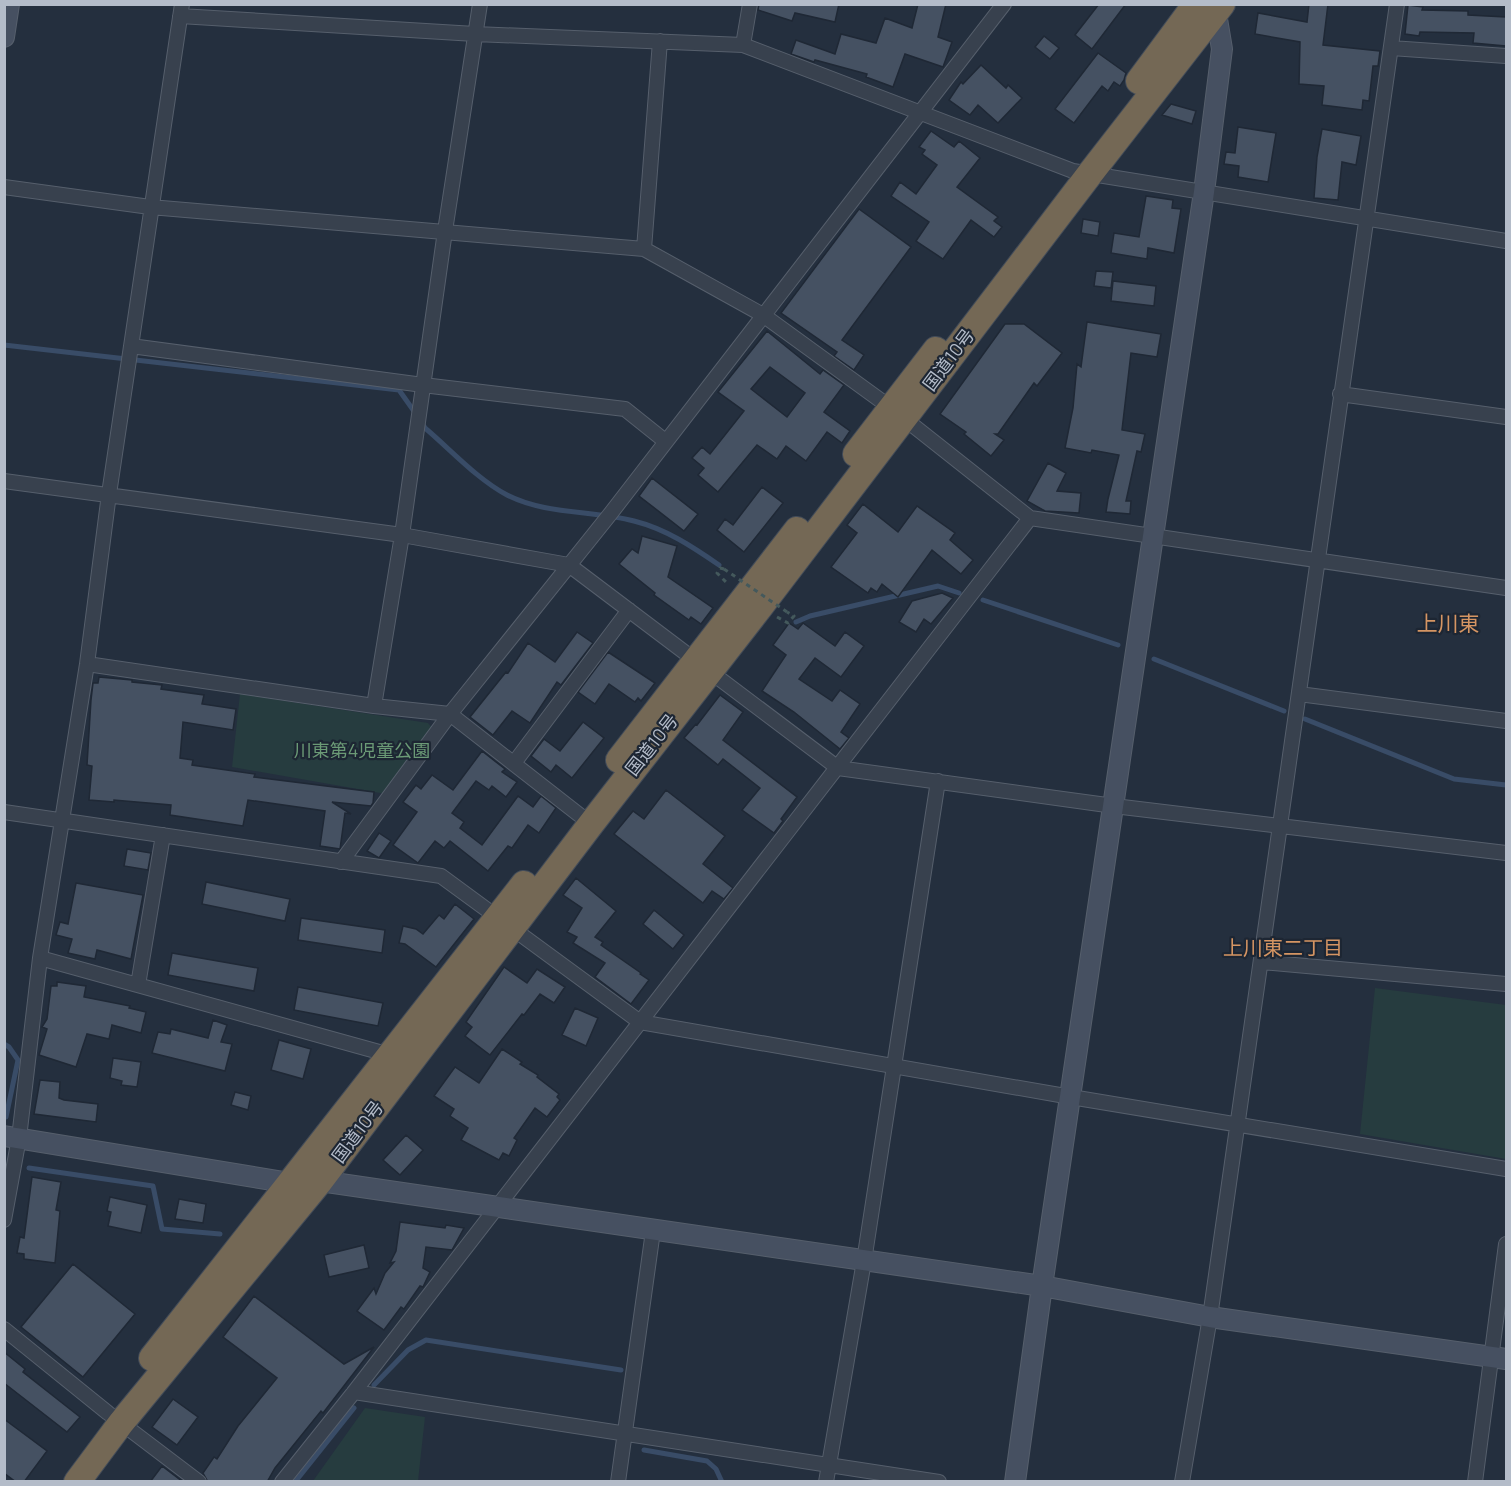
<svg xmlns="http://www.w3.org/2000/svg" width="1511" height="1486" viewBox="0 0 1511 1486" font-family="Manrope,'Noto Sans JP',sans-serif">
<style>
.green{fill:#263c3f}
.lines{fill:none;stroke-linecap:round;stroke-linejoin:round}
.stream{stroke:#394c67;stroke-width:5}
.building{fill:#455162;stroke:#1f2835;stroke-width:1.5;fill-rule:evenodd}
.street-casing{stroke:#565f6c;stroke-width:16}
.secondary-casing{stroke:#565f6c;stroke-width:22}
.highway-casing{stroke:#434c59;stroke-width:28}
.path{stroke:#44595c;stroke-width:3;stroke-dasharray:4.5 4.5;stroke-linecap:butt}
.street{stroke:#38414e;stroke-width:14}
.secondary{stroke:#465061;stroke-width:20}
.highway{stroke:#746855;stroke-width:26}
.path-bridge{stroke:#44595c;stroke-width:3;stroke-dasharray:4.5 4.5;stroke-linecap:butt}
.labels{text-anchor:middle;stroke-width:4.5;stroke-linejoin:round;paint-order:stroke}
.street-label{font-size:18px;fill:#b4bcc9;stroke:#1d2633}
.park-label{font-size:18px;fill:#6b9a76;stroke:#1d2633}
.neighbourhood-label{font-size:20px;fill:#d59563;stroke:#1d2633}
.quarter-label{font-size:21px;fill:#d59563;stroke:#1d2633}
</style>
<rect width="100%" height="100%" fill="#242f3e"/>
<path class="green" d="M240 694 428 723 434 730 386 794 232 767Z
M1375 988 1506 1005V1159L1360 1134Z
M365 1408 425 1417 418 1481H313Z"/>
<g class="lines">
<path class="stream" d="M4 345 399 390 416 414
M421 421 425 428C451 450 477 479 507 495 546 515 593 510 634 521 666 529 693 547 719 565
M983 600 1118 645
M796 622 810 616 938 586 959 593
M1154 659 1284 711
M1305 719 1454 779 1506 785
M4 1044 9 1047 18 1060 6 1117
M29 1168 153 1186 162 1229 220 1234
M374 1385 408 1350 426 1340 621 1370
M644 1450 707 1461 716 1469 722 1482
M295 1482 354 1408"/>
</g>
<path class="building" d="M759 4H839L835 22 795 13 792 21 758 10Z
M918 4H946L938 37 952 42 943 67 905 54 893 87 866 77 867 74 815 60 814 62 791 54 796 40 835 54 841 34 876 43 885 18 912 28Z
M1099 4H1126L1092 49 1075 35Z
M1309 4H1328L1323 45 1380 51 1378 66H1373L1369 101 1363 100 1362 110 1322 105 1324 86 1299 84 1300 42 1255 34 1258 13 1307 22Z
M1408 5 1423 7 1422 10 1468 11V15L1506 17V46L1473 43 1474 33 1420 32 1419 36 1405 34Z
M1044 36 1059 48 1050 59 1035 47Z
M1098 53 1126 73 1124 80 1120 86 1114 82 1108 91 1102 86 1074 123 1055 109Z
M981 65 1006 88 1008 85 1022 98 998 123 978 105 970 115 949 100 961 82 963 84Z
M1171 104 1196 111 1192 124 1162 115Z
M1238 127 1276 133 1268 182 1238 177 1239 166 1224 164 1226 152 1235 153Z
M1322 129 1361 136 1356 165 1342 162 1338 200 1314 198 1317 157Z
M931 131 954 147 959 141 980 158 957 187 998 217 994 221 1002 227 994 237 971 220 943 259 916 241 929 222 891 196 900 182 916 194 937 165 922 154 925 150 919 147Z
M1146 196 1173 200 1172 208 1181 209 1174 253 1148 248 1147 259 1111 253 1114 233 1139 237Z
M859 209 911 247 842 340 864 355 854 370 834 356 837 352 781 313Z
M1083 219 1100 222 1098 236 1081 233Z
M1096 271 1113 272 1111 288 1094 286Z
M1113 281 1156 286 1154 306 1111 301Z
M1087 322 1161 334 1157 357 1131 353 1122 430 1145 434 1141 452 1137 451 1126 501H1131L1130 514 1106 512 1108 499 1119 455 1092 450 1091 453 1065 448 1073 408 1077 364 1081 367Z
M1005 324H1024L1062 353 1037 386 1034 383 998 434H995L1004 440 991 456 964 434 966 432 940 414Z
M767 331 820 374 823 370 844 385 824 412 850 431 842 443 827 432 806 461 786 446 777 459 757 445 718 492 698 475 704 468 692 458 702 447 710 454 744 411 718 392ZM770 367 805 393 787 417 751 389Z
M1048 463 1066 473 1057 491 1081 493 1079 513 1045 511 1027 501Z
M652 478 698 514 684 531 639 496Z
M762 487 783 503 744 552 717 530 725 519 733 525Z
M863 504 898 532 917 506 955 533 950 540 973 560 961 574 932 550 898 597 882 584 877 592 871 588 868 593 831 567 857 533 847 525Z
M642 536 677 546 668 577 713 608 701 624 691 617 689 620 654 595 655 593 619 564 632 549 638 553Z
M942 593 953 598 931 624 924 619 916 632 899 622 912 601Z
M789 623 798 629 803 623 835 646 845 632 864 646 841 677 815 658 799 679 832 701 840 690 860 704 841 732 849 738 840 749 794 712 762 691 786 655 773 645Z
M577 632 593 643 561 685 557 682 530 723 512 711 493 735 470 717 506 672 508 673 528 643 555 662Z
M608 652 655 683 641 701 638 698 635 702 609 684 595 704 578 692Z
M99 677 132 680V682L162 685 161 689 204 695 202 704 236 709 233 730 183 722 180 758 193 760 192 765 255 774 254 777 374 792 373 803 371 806 332 802 351 814 345 813 340 849 320 846 325 811 248 800 243 826 170 815 171 805 114 800V802L89 800 92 766 87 765 91 700 93 683H98Z
M720 695 743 712 723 740 797 797 781 819 783 821 774 833 742 810 760 788 723 759 718 765 684 738 696 724 697 725Z
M583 722 604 738 572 778 556 765 551 772 531 756 544 739 560 751Z
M482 751 505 769 502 772 517 782 506 797 492 786 489 790 476 781 452 813 464 822 460 828 482 845 518 796 533 807 541 796 556 808 539 833 528 825 512 848 508 846 488 871 450 841 444 848 435 841 418 863 393 845 417 812 403 802 416 785 421 789 432 775 453 790Z
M666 790 725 836 703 864 733 888 724 899 712 891 703 903 614 834 633 811 644 819Z
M379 833 391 841 379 858 367 851Z
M127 849 151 853 148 870 124 866Z
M576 878 616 911 595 937 603 942 601 945 641 973 640 974 649 980 631 1004 595 977 605 963 573 943 577 937 567 932 582 908 563 895Z
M206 882 290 899 285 921 202 904Z
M76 883 143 895 131 959 97 950 95 959 68 953 72 939 56 935 60 922 68 924Z
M455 904 474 919 436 967 405 944 399 943 403 926 416 929 423 934 439 915 444 919Z
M654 910 684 935 673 949 643 924Z
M301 918 385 930 382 953 298 940Z
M172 953 258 968 254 991 168 975Z
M504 967 527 983 537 969 565 987 554 1003 540 994 524 1015 522 1014 490 1055 465 1036 472 1027 466 1022Z
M57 982 86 986 84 997 130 1006 129 1008 146 1012 141 1033 112 1025 109 1039 87 1034 76 1067 39 1055 47 1029 42 1027 47 1019 51 986H57Z
M298 987 383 1003 378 1026 294 1010Z
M575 1008 598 1018 586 1046 562 1035Z
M213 1020 227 1025 221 1042 232 1044 225 1071 152 1053 158 1032 170 1034 171 1029 208 1038Z
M279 1040 311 1049 303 1079 271 1070Z
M502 1049 522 1062 520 1064 538 1075 537 1077 559 1094 557 1097 560 1100 547 1117 535 1108 514 1138 517 1140 509 1156 503 1153 499 1160 461 1140 468 1128 450 1116 454 1109 434 1096 455 1067 479 1083Z
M113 1058 141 1062 137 1087 121 1085 122 1081 110 1078Z
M40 1080 60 1082 59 1098 64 1100 98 1104 96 1122 34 1114Z
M235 1092 251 1096 248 1110 231 1105Z
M406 1135 423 1150 400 1175 383 1160Z
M32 1177 61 1182 56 1210 60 1211 55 1263 24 1259V1254L17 1253 20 1237 24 1238Z
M110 1197 147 1205 141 1233 108 1226 111 1212 107 1211Z
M179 1199 206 1204 203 1223 175 1219Z
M400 1222 445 1228 446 1225 464 1228 452 1250 426 1247 423 1268 430 1272 423 1287 420 1286 404 1309 401 1307 384 1330 357 1311 374 1288 376 1294 385 1273 394 1262 390 1263 396 1251Z
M364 1245 369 1268 329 1277 324 1255Z
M73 1264 135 1314 83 1377 21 1327Z
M254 1296 344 1364 374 1347 323 1413 321 1411 275 1468 267 1482H208L203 1473 214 1457 217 1459 238 1426 277 1378 223 1337Z
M4 1352 25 1369 23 1372 80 1417 67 1432 4 1383Z
M173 1399 198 1417 177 1445 152 1427Z
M4 1419 47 1451 24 1482H16L4 1473Z
M162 1466 183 1482H150Z"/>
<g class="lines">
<g class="street-casing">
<path id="street" d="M180 16 475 34 743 45 1073 171 1506 241
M743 45 750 4
M1391 48 1506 56
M4 187 150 207 644 249 763 315 891 408 1030 518 1506 588
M644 249 660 41
M131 346 423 385 625 409 665 441
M1340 394 1506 417
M4 481 402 535 569 565 838 768 1114 806 1506 853
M87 664 374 706 450 714 591 824
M1299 694 1506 721
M374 706 402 535 445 231 480 4
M514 763 629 610
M4 812 441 876 640 1022 1071 1097 1506 1169
M341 862 450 714 611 513 1004 4
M40 958 390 1055
M1261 962 1506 984
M138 985 163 835
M4 1220 19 1138 40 958 87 664 109 494 182 4
M4 1329 108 1413 199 1482
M354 1392 939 1482
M282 1482 354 1392 1030 518
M618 1482 653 1231
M826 1482 864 1261 938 781
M1182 1482 1210 1317 1397 4
M1475 1482 1506 1244"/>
</g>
<g class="secondary-casing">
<path id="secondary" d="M4 37 9 4
M4 1136 290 1183 320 1181 1042 1286 1210 1317 1506 1359
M1015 1482 1042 1286 1204 192 1222 49 1216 13 1207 7"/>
</g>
<g class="highway-casing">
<path id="highway" d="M1139 81 1196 4
M856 454 936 350
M619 760 797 530
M152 1358 290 1183 524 884
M77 1482 121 1423 320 1181 591 824 760 607 1089 175 1222 4"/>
</g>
<path class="path" d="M724 569 720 568 717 573 729 585
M777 617 788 623 794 616 787 612"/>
<use href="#street" class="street"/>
<use href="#secondary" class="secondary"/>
<use href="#highway" class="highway"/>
<path class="path-bridge" d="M724 569 787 612"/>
</g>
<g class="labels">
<g class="street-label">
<text transform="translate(949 360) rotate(-53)" y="6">国道10号</text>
<text transform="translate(652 745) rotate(-52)" y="6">国道10号</text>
<text transform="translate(358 1132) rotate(-53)" y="6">国道10号</text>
</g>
<g class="park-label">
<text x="362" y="757">川東第4児童公園</text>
</g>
<g class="neighbourhood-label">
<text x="1283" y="955">上川東二丁目</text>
</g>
<g class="quarter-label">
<text x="1448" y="631">上川東</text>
</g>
</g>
<rect width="1511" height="1486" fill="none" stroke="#b4bcc9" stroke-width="12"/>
</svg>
